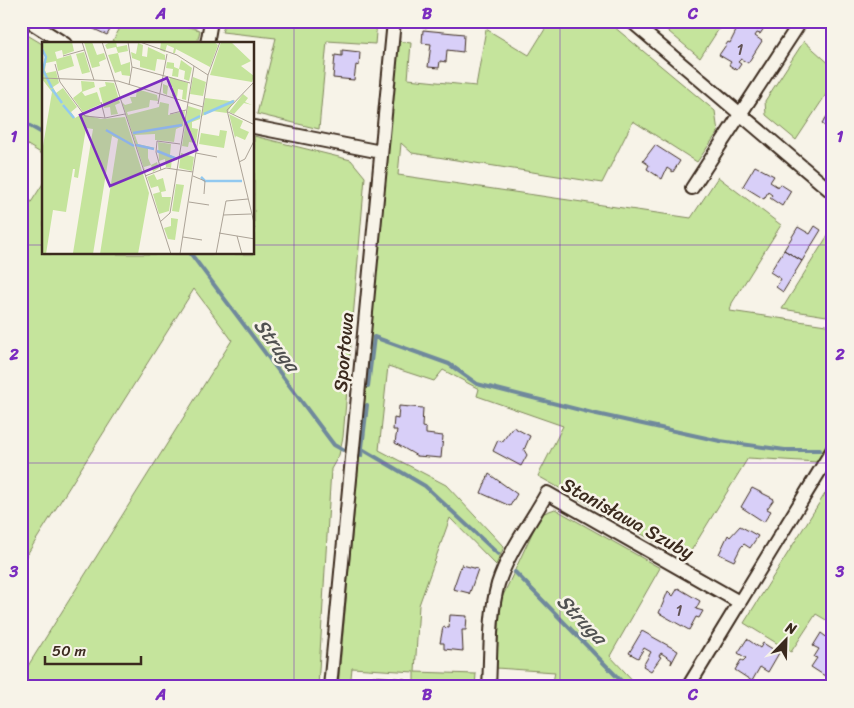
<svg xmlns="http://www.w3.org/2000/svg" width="854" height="708" viewBox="0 0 854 708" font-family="Sriracha,sans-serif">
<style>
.green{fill:#c5e49c;stroke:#80875d}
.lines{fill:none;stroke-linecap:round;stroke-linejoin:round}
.stream{stroke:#6f899c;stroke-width:4}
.building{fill:#d8cff8;stroke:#3b2a1e}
.minor-casing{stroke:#3b2a1e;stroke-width:16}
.minor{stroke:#f7f3e8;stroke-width:12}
.grid{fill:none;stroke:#7b2cbf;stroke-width:1;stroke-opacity:0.55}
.labels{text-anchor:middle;stroke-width:5;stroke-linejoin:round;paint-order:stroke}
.number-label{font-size:16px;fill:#625354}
.street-label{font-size:19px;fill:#3b2a1e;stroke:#f7f3e8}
.water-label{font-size:20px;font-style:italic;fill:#515252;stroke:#f7f3e8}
.inset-river{fill:none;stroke:#92c9f0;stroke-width:2.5}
.inset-road{fill:none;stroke:#aca397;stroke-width:1}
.view{fill:#7b2cbf;fill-opacity:0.15;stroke:#7b2cbf;stroke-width:2.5}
.inset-edge{fill:none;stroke:#3b2a1e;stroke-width:2.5}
.neatline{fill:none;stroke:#7b2cbf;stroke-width:2}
.grid-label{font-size:16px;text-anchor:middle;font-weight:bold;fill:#7b2cbf}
</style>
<rect width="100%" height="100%" fill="#f7f3e8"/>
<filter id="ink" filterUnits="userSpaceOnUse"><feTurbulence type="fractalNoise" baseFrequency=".02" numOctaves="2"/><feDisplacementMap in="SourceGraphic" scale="10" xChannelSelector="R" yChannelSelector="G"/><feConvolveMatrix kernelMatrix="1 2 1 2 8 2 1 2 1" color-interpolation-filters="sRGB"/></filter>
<g filter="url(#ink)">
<path class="green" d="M21 21 24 33 44 45V155L21 141Z
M124 21H165L200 30 197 44H111Z
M226 21H377L375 44 327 41 319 129 257 114 276 38 222 32Z
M550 21H607L715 111 718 132 697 162 633 121 602 183 412 153 401 143 398 175 691 218 718 177 781 225 732 303 730 311 833 326V437L818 462 748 458 686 559 538 476 563 426 477 396 479 389 443 370 434 381 388 366 379 450 446 485 504 547 496 565 450 518 419 605 415 672 476 674 475 687H414V672L352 668 350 687H338L398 41 411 43 408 79 476 86 486 29 529 55Z
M656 21H724L700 58Z
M804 41 833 67V84L796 140 766 115 765 101Z
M254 136 351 160 365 177 343 437 339 455 331 469 318 687H21V677L232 340 194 289 21 564V218L44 182V254H254Z
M833 227V317L782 309Z
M833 481V624L816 614 791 652 744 623Z
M555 509 660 568 610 656 639 687H552L555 672 496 668 501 600 541 514Z"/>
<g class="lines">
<path class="stream" d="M21 121 44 134
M191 254 334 445 343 450
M368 386 374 337 449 364 477 384 592 413 720 441 785 450H820
M362 449 425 486 498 554
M361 456 367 405
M515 572 627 687"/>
</g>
<path class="building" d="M83 21H115L107 35 85 25 86 23Z
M741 21H747L754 26 756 23 764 28 760 34 757 33 755 36 762 41 748 63 741 59 738 62 741 64 737 70 729 65 731 62 719 55 728 42 730 43Z
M423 30 464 34 463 52 447 50 446 62 440 61 439 68 428 67 431 44 422 43Z
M342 50 360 52 359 66 356 65 354 80 333 78 335 55 342 56Z
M833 107V131L822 124Z
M655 145 680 161 673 172 667 168 662 179 647 169 649 165 643 161Z
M755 166 774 176 770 182 778 187 780 184 791 191 782 206 770 198 772 195 768 192 764 199 743 186Z
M815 226 821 230 802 261 784 250 798 227 810 234Z
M784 250 802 261 783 292 776 287 781 279 770 272Z
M399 406 423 408 422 427 426 428V434L443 436 441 458 417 456 395 443 397 430H393L394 418 398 419Z
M513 427 530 436 524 450 527 455 521 466 493 451 498 440 502 442Z
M489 474 517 494 510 506 481 493Z
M752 488 774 499 767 509 771 511 764 522 741 507Z
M740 526 758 536 750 548 744 544 741 547 734 561 719 554 728 535 730 537Z
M462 563V565L478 569 469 595V593L453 589Z
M678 588 700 601 696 609 703 611 699 618 696 617 689 630 659 613 668 591 673 596Z
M450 615 467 616 466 630H462L463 651 444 649V643H440L443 627 449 628Z
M642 631 678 651 671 664 672 660 661 653 659 656 661 657 651 671 643 666 651 652 644 648 638 658 629 653Z
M821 633 829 639 833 638V663L825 676 811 667 817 658 814 657 819 649 813 646Z
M747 639 760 648 763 643 779 653 768 672 760 667 752 681 735 670 741 660 743 661 746 658 738 653Z
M373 676 405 679 404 687H371Z"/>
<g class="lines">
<g class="minor-casing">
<path id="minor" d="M34 21 35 25 65 44
M631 21 833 193
M207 44 211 21
M254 127 381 152
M692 188 801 21
M330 687 394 21
M489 687C491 653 489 616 498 584 508 552 531 522 547 493L739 602
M688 687 833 449"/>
</g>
<use href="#minor" class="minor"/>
</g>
</g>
<path class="grid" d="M294 21V687M560 21V687M21 245H44M254 245H833M21 463H833"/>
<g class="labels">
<g class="number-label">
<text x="740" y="55">1</text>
<text x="679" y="616">1</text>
</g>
<g class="street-label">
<text transform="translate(343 352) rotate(-85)" y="7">Sportowa</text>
<text transform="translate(628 518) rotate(29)" y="7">Stanisława Szuby</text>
</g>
<g class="water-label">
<text transform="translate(277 345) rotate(53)" y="7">Struga</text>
<text transform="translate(582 619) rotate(46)" y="7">Struga</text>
</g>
</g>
<g transform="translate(42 42)">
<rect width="212" height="212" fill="#f7f3e8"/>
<path d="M0 0H30L32 9 21 13 20 8 13 10 15 17 29 13 32 24 16 29 14 19 4 21 3 28 4 31 14 29 17 41 11 45 14 51 21 46 35 65 29 70 33 76 40 72 59 77 83 75 107 151 96 212H58L76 97 70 94 51 212H13L31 211 51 87 44 86 36 136 32 135 33 127H31L24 170 11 168 4 212H0V110L10 50 0 37 3 15ZM42 0H50L55 13 62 11 64 17 57 20 58 24 50 26ZM68 0H74L75 5 85 3 86 9 76 11 79 23 88 20V34L80 33 79 29 73 31 66 13 76 11 74 5 65 7 63 3ZM119 0H172L176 3 168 25 134 7 133 11H131L132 6 125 3 123 10 118 8ZM179 0H189L209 19 199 24 212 34 210 40 168 33ZM96 1 101 3 100 14 105 15 106 5 123 13V18L115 17 113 29 98 25V19L90 16 89 10 94 12ZM42 10 48 30 40 32 34 12ZM139 18 150 26 147 39 142 37 143 29 137 27 136 35 130 34 131 27 124 26 125 20 132 21V25L137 27ZM128 35 146 41 144 58 140 57 141 48 136 47 135 56 130 54 131 45 126 44 125 53 121 51V42L126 44ZM151 35 164 40 161 54 148 52ZM39 39 52 40 53 45 40 50 43 54 55 50 59 62 41 70 31 56 40 49ZM63 40 72 41 78 61 73 63 76 72 69 73 68 65 62 66 57 46 64 44ZM95 47 115 53 116 59 108 58 107 65 85 70 86 73 117 65 118 60 127 62 126 73 143 69 141 84 134 87 132 100 113 98V92L93 93 96 102 113 106H106V116L109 123 115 120 117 126 111 130 109 123 102 125 104 133 80 60 83 63 90 61 88 55H94ZM201 52 206 56 203 60 210 63 202 61 192 72 187 70ZM163 56 188 59 193 58 185 71 170 69 160 74ZM146 64 159 68 158 77 150 80V86L156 87 154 101 147 100 146 105 140 104ZM187 72 201 79 198 86 207 90 203 98 194 94 193 96ZM178 88 185 89 182 106 157 102 159 91 177 94ZM116 100 129 102 128 113 136 116H130L129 126 124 125 123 117 117 119ZM139 111 152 115 150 129 137 126ZM112 132 115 138 121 136 124 149 119 150 120 155H129L127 169 117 172 111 152 118 150 116 144 109 146 105 135ZM134 142 142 143 137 170 130 169ZM129 176 136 177 133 198 126 197 122 186 129 184Z" fill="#c5e49c"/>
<path class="inset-river" d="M0 7 4 15 1 28 10 46M10 47 20 61M21 63 32 76M162 72 192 59M144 81 158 74M64 88 92 104M91 91 140 83M94 103 112 107M115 109 135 117M159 135 163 139H200"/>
<path class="inset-road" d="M40 0 52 38M60 0 129 212M86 0 90 25 87 43M98 0 135 13 166 33M21 14 42 8M13 22 18 40 43 74 63 76 83 72M90 25 148 41M0 36 76 39 161 65M213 39 185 68 213 185M59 60 63 76M116 62 125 12M186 70 213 83M128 72 144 68M154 111 175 115M197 120 203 117 213 97M119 128 114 110 115 99 138 102M103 134 124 126 151 130M151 134 163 139 162 152M147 160 167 163M181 173 209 172M118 180 128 171 152 24M177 191 213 197M195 194 200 212M141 195 160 198M138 212 166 33 178 0M174 212 184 159 206 157"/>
<path class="view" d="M125 36 155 108 68 144 38 73Z"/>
<rect width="212" height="212" class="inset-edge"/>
</g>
<rect width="854" height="708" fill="none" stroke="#f7f3e8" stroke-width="55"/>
<g transform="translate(786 640) rotate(23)" stroke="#f7f3e8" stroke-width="4" paint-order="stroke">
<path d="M0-4L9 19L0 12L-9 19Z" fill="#3b2a1e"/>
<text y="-8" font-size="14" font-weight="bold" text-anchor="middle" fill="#3b2a1e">N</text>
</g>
<path d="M45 656v8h96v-8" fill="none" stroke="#3b2a1e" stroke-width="2.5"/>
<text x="52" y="656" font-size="15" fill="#3b2a1e" stroke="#f7f3e8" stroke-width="4" paint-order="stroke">50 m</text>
<rect x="28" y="28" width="798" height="652" class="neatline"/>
<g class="grid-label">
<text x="161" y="19">A</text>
<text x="427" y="19">B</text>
<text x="693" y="19">C</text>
<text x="14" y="142">1</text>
<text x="840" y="142">1</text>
<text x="14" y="360">2</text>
<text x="840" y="360">2</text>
<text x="14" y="577">3</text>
<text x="840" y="577">3</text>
<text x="161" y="700">A</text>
<text x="427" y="700">B</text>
<text x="693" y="700">C</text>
</g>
</svg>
